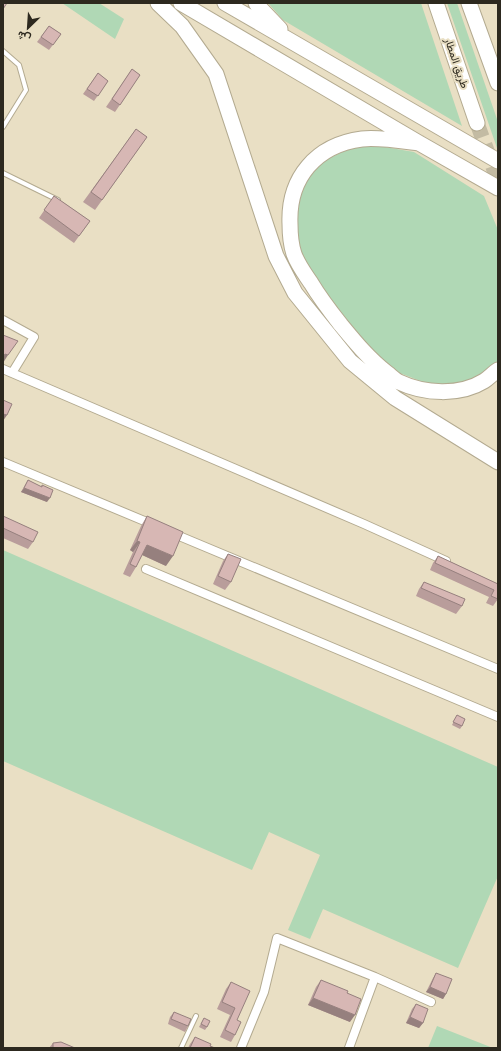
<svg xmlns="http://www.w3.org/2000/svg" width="501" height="1051" viewBox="0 0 501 1051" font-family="Poppins,Vazirmatn,sans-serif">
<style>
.green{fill:#b0d8b5}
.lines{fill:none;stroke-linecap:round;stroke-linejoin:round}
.highway-tunnel{stroke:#c3bba3;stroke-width:15;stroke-dasharray:15 8;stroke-linecap:butt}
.lane-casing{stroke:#b3aa90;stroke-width:6}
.street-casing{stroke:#b3aa90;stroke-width:10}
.highway-casing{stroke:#b3aa90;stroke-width:17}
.lane{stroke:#fff;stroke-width:4}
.street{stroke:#fff;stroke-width:8}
.highway{stroke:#fff;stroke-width:15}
.wall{fill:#b99d9b}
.shaded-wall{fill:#96807e}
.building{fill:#d7b7b4;stroke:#96807e}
.labels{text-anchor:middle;stroke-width:4;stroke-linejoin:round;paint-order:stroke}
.street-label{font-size:11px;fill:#2d291f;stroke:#e9dfc4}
</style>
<rect width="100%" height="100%" fill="#e9dfc4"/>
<path class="green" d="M62 3H99L124 19 115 39Z
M268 3H421L462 126 283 20Z
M447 3H457L498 122V151Z
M361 146 385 147 414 152 484 196 498 230V363L482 375 465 382 446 386 423 382 397 372 382 360 357 334 314 280 301 251 294 226 298 203 304 184 315 167 324 161 342 152Z
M3 550 498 767V876L458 968 323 909 310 939 288 930 320 855 269 832 252 870 3 761Z
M437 1026 493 1048H428Z"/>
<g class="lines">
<path class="highway-tunnel" d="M477 123 498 181"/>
<g class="lane-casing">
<path id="lane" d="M3 51 19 65 26 90 3 127
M3 173 58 200
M181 1048 196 1016"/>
</g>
<g class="street-casing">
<path id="street" d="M3 320 34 337 12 373 3 369
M12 373 364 524 446 561
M3 462 154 525
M172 533 498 669
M146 569 498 717
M241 1048 264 992 277 938 375 977 431 1002
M349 1048 375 977"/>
</g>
<g class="highway-casing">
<path id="highway" d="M158 3 182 26 216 74 276 256 295 293 350 361 395 398 498 462
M181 3 419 143 498 188
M225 3 498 161
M256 3 259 7 280 29
M436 3 477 123
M469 3 498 83
M419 143C403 141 378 137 362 139 316 145 288 178 290 224 290 234 291 245 294 254 298 265 305 274 311 283 320 298 330 311 341 325 355 342 369 359 387 373 391 376 395 380 399 382 424 394 460 396 484 381 489 378 493 373 498 370"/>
</g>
<use href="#lane" class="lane"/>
<use href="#street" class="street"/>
<use href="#highway" class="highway"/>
</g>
<path class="wall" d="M49 26 61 34 49 50 37 42Z
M132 69 140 75 115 112 106 107Z
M98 73 108 81 94 101 83 94Z
M136 129 147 137 95 210 83 202Z
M54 196 90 221 74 243 39 218Z
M28 480 41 487 42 485 47 502 21 492 25 485Z
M3 516 33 542 28 549 3 538Z
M147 516 166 566 142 555 136 567 130 577 123 574 133 552 130 550 141 526Z
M228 554 231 582 225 590 213 584 223 561Z
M438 556 498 584V599L493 606 486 603 489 597 430 570 433 563Z
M424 582 462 606 456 614 416 596 419 589Z
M457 715 462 726 460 729 452 725Z
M436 973 446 994 443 999 426 992 433 978Z
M321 980 347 993 350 1022 308 1005 316 987Z
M231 982 237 1020 235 1035 231 1042 220 1037 230 1015 217 1009 226 989Z
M416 1004 423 1023 419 1028 406 1023 412 1009Z
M174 1012 188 1026 185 1032 168 1024 170 1017Z
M204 1018 207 1027 205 1030 199 1027Z
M195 1037 210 1046 215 1048H188L190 1044Z
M53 1043 75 1048H49Z"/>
<path class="shaded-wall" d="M5 354 8 355 3 363V357Z
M3 414 7 415 3 421Z
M24 488 50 498 47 502 21 492Z
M137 541 140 542 133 552 130 550Z
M147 545 173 556 166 566 140 554Z
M430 987 446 994 443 999 426 992Z
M313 998 355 1015 350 1022 308 1005Z
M410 1017 423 1023 419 1028 406 1023Z"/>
<path class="building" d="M3 3H7L3 9Z
M49 26 61 34 53 45 41 37Z
M132 69 140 75 120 105 112 99Z
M98 73 108 81 98 96 87 89Z
M136 129 147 137 102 200 91 192Z
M54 196 90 221 79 236 44 210Z
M3 335 18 341 8 355 5 354 3 357Z
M3 400 12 404 7 415 3 414Z
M28 480 42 487V485L53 490 50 498 24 488Z
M3 516 38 532 33 542 3 528Z
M147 516 183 532 173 556 147 545 136 567 130 564 140 542 137 541Z
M228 554 241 559 231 582 218 576Z
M438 556 498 584V599L491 596 494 590 435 563Z
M424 582 465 599 462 606 421 588Z
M457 715 465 719 462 726 453 722Z
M436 973 452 979 446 994 430 987Z
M321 980 348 991 347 993 361 999 355 1015 313 998Z
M231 982 250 991 237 1020 241 1022 235 1035 225 1030 235 1008 222 1002Z
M416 1004 428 1009 423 1023 410 1017Z
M174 1012 191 1019 188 1026 171 1019Z
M204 1018 210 1021 207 1027 201 1024Z
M195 1037 211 1044 210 1046 215 1048H190Z
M61 1042 75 1048H53V1043Z"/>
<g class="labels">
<g class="street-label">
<text transform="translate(457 63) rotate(71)" y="4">طريق المطار</text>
</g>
</g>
<rect width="501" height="1051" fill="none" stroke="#2d291f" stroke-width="8"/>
<g transform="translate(28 28) rotate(205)" stroke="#e9dfc4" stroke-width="3" paint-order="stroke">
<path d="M0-3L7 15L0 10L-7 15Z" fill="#2d291f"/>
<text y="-6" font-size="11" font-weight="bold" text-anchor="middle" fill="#2d291f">ش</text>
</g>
</svg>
